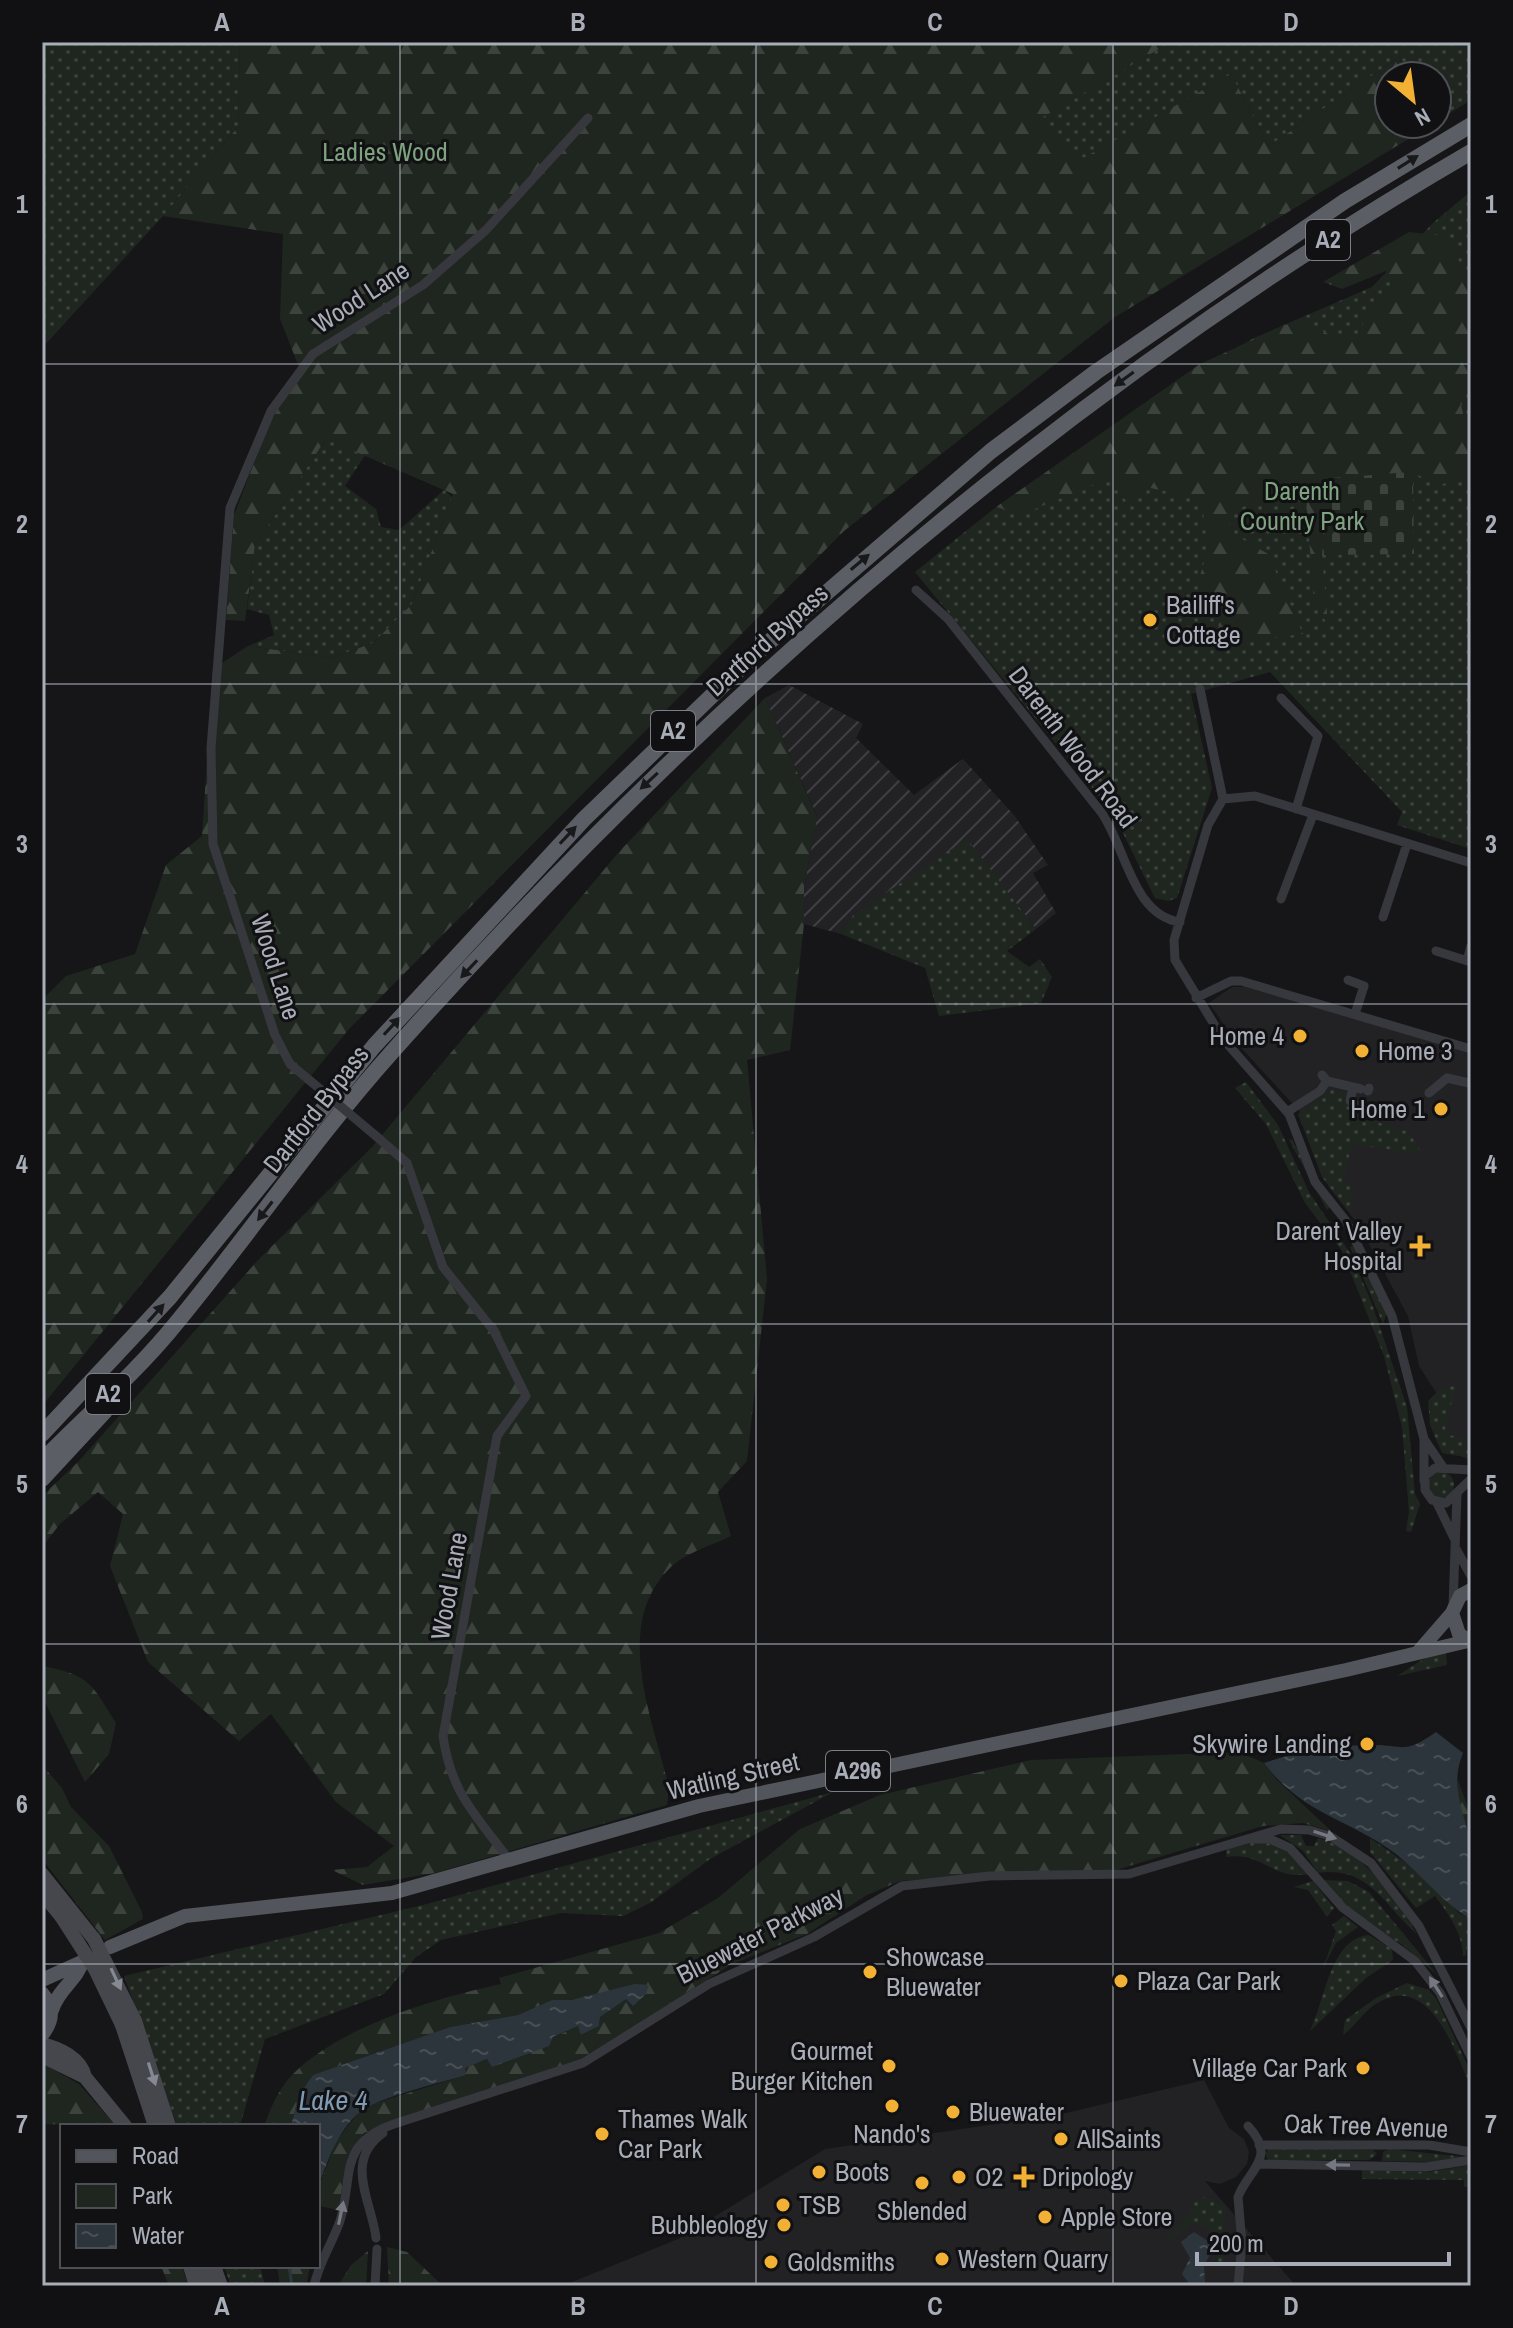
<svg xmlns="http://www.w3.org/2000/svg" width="1513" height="2328" viewBox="0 0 1513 2328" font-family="'Archivo Narrow',sans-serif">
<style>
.built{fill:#222225}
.industrial{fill:url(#industrial-furrows)}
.green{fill:url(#green-dots)}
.forest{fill:url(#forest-firs)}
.cemetery{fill:url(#cemetery-stones)}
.water{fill:url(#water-ripples)}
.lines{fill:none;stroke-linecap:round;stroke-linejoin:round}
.stream{stroke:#2c353c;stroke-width:3}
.minor{stroke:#37383d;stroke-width:9}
.secondary{stroke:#45474d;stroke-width:14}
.primary{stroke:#53555c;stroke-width:14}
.trunk{stroke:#5b5e65;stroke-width:16}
.minor-bridge{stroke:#37383d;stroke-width:9}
.secondary-bridge{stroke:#45474d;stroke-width:14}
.oneway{fill:#18191b}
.oneway2{fill:#757881}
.oneway3{fill:#858993}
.grid{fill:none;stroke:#a8adb8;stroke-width:2;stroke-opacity:0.55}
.poi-dot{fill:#f2b134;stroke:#111113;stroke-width:3}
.labels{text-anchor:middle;stroke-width:6;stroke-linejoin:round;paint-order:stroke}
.shield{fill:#111113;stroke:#7b7e86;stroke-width:2}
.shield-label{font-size:24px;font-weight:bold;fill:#a8adb8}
.park-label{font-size:26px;fill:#7fa381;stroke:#111113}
.street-label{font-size:26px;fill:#a8adb8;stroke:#111113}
.poi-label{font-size:26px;fill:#a8adb8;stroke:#111113;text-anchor:start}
.water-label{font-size:28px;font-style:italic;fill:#7f9bb3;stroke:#111113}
.neatline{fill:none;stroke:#a8adb8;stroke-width:3}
.grid-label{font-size:26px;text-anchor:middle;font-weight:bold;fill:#a8adb8}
</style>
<defs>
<pattern id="industrial-furrows" width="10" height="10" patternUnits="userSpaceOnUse" patternTransform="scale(2)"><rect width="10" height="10" fill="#222225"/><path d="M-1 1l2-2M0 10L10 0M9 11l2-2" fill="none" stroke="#3f3f43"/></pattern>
<pattern id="green-dots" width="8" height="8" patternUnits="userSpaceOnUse" patternTransform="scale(2)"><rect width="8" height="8" fill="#1e261f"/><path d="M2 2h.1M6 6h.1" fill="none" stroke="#3c433d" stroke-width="1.8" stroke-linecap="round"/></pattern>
<pattern id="forest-firs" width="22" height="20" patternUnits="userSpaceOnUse" patternTransform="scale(2)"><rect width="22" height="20" fill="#1e261f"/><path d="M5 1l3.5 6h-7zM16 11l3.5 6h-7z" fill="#3c433d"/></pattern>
<pattern id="cemetery-stones" width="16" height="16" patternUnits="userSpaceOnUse" patternTransform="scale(2)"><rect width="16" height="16" fill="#1e261f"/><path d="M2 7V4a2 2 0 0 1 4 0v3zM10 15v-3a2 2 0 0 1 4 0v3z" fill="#3c433d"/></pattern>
<pattern id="water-ripples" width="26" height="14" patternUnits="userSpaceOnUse" patternTransform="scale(2)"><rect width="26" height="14" fill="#2c353c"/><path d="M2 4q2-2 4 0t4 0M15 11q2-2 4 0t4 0" fill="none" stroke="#485056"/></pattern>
</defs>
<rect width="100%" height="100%" fill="#161618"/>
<path class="built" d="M1232 987H1245L1471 1052V1476L1468 1459 1446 1450 1437 1394 1419 1366 1408 1316 1358 1224 1329 1187 1300 1112 1236 1042 1209 1003Z
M1204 2080 1229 2128 1244 2139 1249 2152 1247 2164 1236 2177 1220 2184 1205 2181 1296 2286H551L572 2282 678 2239 825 2149 1058 2115Z"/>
<path class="industrial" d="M789 685 863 724 856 738 914 795 963 759 1014 815 1048 865 1033 873 1056 913 1036 929 967 840 854 914 841 934 804 924V888L817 816 765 698Z"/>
<path class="green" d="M42 42H240L238 127 163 216 42 348Z
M1163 42H1471V100L1442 118 1437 111V76H1413L1399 57 1269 146 1231 74 1078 162 1042 117 1159 49Z
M1471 191V849L1397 825 1402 812 1270 672 1191 694 1212 788 1177 898 1168 901 1155 898 1113 813 915 572 996 507 1012 509 1206 365 1254 338 1372 287 1433 223Z
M326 439 365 455 345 486 376 509 381 527 399 530 444 490 452 497 412 604 373 643 331 658 248 646 274 635 269 615 247 609 255 545Z
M967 839 1036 929 1007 951 1029 967 1040 959 1052 977 1041 1003 939 1016 925 968 841 934 854 914Z
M1246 1082 1278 1125 1309 1192 1350 1253 1371 1301 1407 1407 1415 1494 1420 1504 1411 1532 1406 1531 1409 1512 1402 1427 1384 1356 1342 1251 1305 1203 1266 1124 1235 1088Z
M1333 1089 1346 1092 1349 1105 1359 1111 1358 1116 1409 1132 1422 1154 1351 1144 1344 1184 1354 1188 1351 1205 1348 1207 1358 1224 1322 1177 1298 1114Z
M1292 1139 1330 1207 1327 1210 1289 1140Z
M1355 1244 1387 1312 1383 1324 1350 1247Z
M1456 1385 1445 1429 1449 1430V1435L1471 1440V1458L1442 1453 1430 1425 1428 1401 1438 1391Z
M1428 1485a13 13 0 1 1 26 0a13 13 0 1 1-26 0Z
M1446 1653 1447 1665 1397 1676 1428 1656Z
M833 1792 710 1859 650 1903 623 1916 561 1913 441 1940 416 1957 384 1994 265 2039 240 2126H177L124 1976 423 1905Z
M1280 1835H1301L1306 1846H1314L1318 1838C1364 1851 1393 1895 1417 1934 1385 1907 1369 1865 1318 1873L1303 1851Z
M1370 1838 1422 1874 1459 1913 1471 1919 1466 1955 1463 1956C1463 1934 1448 1913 1435 1896L1416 1908 1370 1852Z
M1259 1841 1285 1847 1309 1874C1272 1881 1264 1851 1226 1857L1227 1848Z
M1322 1880 1348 1881 1369 1892 1439 1977 1404 1946 1351 1912Z
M1313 1881 1334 1908 1327 1917 1308 1890 1294 1887Z
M1344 1916 1358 1927 1336 1943 1323 1968 1336 1931 1332 1925Z
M1369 1935 1392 1949 1393 1960 1366 1978 1310 2031C1325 2001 1330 1938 1369 1935Z
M1407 1983 1429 1990 1437 2000 1471 2073V2088C1456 2054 1431 1973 1379 2002 1364 2010 1355 2027 1343 2035L1345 2020 1376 1998Z
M1270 2148 1373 2150 1377 2154 1369 2160H1268L1265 2153Z
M1389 2149 1465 2157 1429 2162 1382 2161 1383 2152Z
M1471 2165V2186L1464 2187V2180L1362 2179V2170L1428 2172Z
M1206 2197 1222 2205 1225 2212 1224 2261 1217 2264V2241L1205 2226 1190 2224 1175 2238 1164 2240 1189 2215 1194 2199Z
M224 2266H260L265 2286H231Z"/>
<path class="forest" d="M240 42H1163L1159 49 1043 117 1078 161 1231 74 1269 146 1399 57 1413 76H1389V124H1433L1115 317 844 531 349 1029 42 1406V1000L66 976 135 954 166 865 202 836 213 669 248 646 331 658 373 643 412 604 453 494 326 439 255 545 245 621 226 620 234 515 268 427 299 367 280 319 283 234 163 216 238 127Z
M1409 232 1446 236 1471 284V383L1459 396 1465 422 1471 426V479L1436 485 1413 472 1332 478 1322 555 1328 625 1314 603 1306 497 1281 493 1231 511 1229 531 1268 554 1303 634 1227 643 1198 584 1208 547 1201 498 1140 486 1130 505 1107 479 1023 514 996 507 1200 364 1299 319 1336 338 1362 337 1363 319 1397 288 1386 271 1342 289 1323 282Z
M765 698 817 817 804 888V924L790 1050 747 1060 767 1279 747 1461 718 1492 731 1536C713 1545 685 1553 671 1567 611 1624 653 1719 669 1788L667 1805 435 1873 363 1885 332 1870 367 1867 394 1846 336 1802 271 1714 239 1741 148 1662 110 1566 123 1514 98 1492 60 1524 42 1547V1496L78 1462 259 1259 372 1147 618 853Z
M42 1666C90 1675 91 1683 116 1723L109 1754 85 1782 42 1696Z
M1239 1752 1264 1763 1276 1779 1331 1831 1303 1823 1263 1826 1109 1872H1015L900 1881 867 1895 807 1934 732 1964 580 2060 364 2133 348 2156 338 2210 320 2206 318 2239V2188L337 2140 359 2112 376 2103 466 2075 464 2068 488 2059 492 2066 578 2026 582 2035 599 2026 600 2017 626 1998 632 2006 646 1994H600L570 2000H552L518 2015 450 2027 313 2075 299 2095 291 2126H264C271 2107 279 2088 294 2073 342 2026 436 1998 501 1984L499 1978 659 1933 718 1898 800 1829 880 1795 1031 1760Z
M42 1765 62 1788 71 1807 109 1846 142 1912 143 1919 105 1940 42 1859Z
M1458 1780 1471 1816V1849L1457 1801Z
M42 2063 79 2084 116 2126 42 2124Z
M387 2247 407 2252 443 2286H389Z
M368 2251 366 2286H338L351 2265Z
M161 2266H182L188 2286H169Z
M277 2266H310L306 2286H280Z"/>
<path class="cemetery" d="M1413 472 1414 554 1322 555 1332 478Z"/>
<path class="water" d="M1436 1732 1463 1753C1448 1787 1467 1817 1471 1850 1474 1872 1471 1896 1471 1919 1446 1906 1420 1873 1396 1854 1348 1818 1303 1815 1264 1763 1296 1752 1337 1745 1371 1745 1406 1745 1403 1755 1436 1732Z
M635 1984 649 1985 646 1994 633 2006 626 1999 600 2017 599 2026 581 2035 578 2026 553 2037 549 2046 492 2067 487 2059 465 2068 466 2075C441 2083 378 2097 360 2112 338 2130 327 2162 318 2188V2126H291L299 2095 313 2075 450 2027 518 2015 552 2000H571Z
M1194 2232 1209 2242 1211 2252 1204 2266 1205 2286H1191L1182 2274 1190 2258 1181 2242Z"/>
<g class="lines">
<path class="stream" d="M289 2266 292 2286"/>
<path class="minor" d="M916 590 948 619 1101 812C1126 847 1132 915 1180 922
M1200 689 1223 799
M1281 698 1318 736 1296 809
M1281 899 1313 815
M1383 917 1407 844
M1436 951 1471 962
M1467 961 1471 946
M1348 980 1364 986 1355 1014
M1196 998 1231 981H1241L1471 1049
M308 1079 290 1064 275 1035 213 844 211 748 230 508 271 411 313 354 423 285 486 230 588 118
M1327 1081 1361 1089
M1353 1088 1350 1101 1360 1107
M1368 1091 1369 1088
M1429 1093 1447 1078 1469 1083
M1287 1112 1320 1091 1327 1081 1322 1075
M376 1136 407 1163 443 1267 494 1331 526 1396 497 1436 443 1736C451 1794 477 1816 510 1861
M1424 1439 1443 1467
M1471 1470 1435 1468 1425 1476V1490L1432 1500 1446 1503 1471 1479
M1424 1481V1439L1392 1316 1346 1221 1315 1182 1289 1114 1223 1039 1175 960 1174 940 1208 825 1223 799 1255 796 1471 863
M1437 1503 1454 1538
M1455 1547 1471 1576
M1453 1606 1457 1494
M1252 1839H1270L1290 1848 1343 1908 1415 1961 1440 1993 1471 2057
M1259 2145H1429L1471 2152
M1259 2164 1426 2167 1471 2160
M376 2238C372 2202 343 2161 383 2133
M314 2286C319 2262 332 2244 340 2221 354 2176 337 2144 394 2124L583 2063 709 1984 814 1937 902 1886 989 1876 1129 1874 1281 1829 1309 1830 1330 1836 1371 1863 1419 1926 1471 2028
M375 2286 377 2249
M1238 2286 1242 2243 1238 2197C1248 2170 1278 2158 1248 2126"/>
<path class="secondary" d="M42 1874 94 1939
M42 1893 61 1916
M135 2021 169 2126
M122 2025 155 2126
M42 2044C59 2048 81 2058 85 2077
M42 2056 85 2077 125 2126
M190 2266 196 2286
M200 2266 207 2286
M214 2266 221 2286"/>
<path class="primary" d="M1471 1642 1459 1634 1452 1613 1460 1596 1471 1590
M1419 1651 1452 1613
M110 1947 185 1916 392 1893 699 1806 1346 1670 1468 1641
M42 1980 82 1962
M42 1993C54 2007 54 2020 42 2035
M52 2010C58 1989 78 1979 82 1962"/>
<path class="trunk" d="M42 1434 170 1297 374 1046 584 819 753 656 991 451 1096 372 1345 201 1471 125
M42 1461C87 1415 138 1371 178 1321 251 1232 316 1137 392 1052 705 700 1063 389 1471 152
M42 1479 105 1411"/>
<path class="minor-bridge" d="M308 1079 376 1136"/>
<path class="secondary-bridge" d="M61 1916 95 1969 122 2025
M94 1939 135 2021"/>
</g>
<defs><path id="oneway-solid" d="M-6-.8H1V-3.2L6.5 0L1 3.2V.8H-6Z" transform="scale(2)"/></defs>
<g class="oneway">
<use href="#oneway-solid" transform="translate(1408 162) rotate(-32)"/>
<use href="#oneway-solid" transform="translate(1124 379) rotate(144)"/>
<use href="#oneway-solid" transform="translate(860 562) rotate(-40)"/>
<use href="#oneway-solid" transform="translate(649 781) rotate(137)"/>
<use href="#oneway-solid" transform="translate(568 835) rotate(-47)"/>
<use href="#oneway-solid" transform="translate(469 969) rotate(133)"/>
<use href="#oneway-solid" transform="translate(392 1026) rotate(-47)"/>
<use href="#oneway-solid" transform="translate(265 1211) rotate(128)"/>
<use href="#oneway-solid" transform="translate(156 1313) rotate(-48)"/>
</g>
<g class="oneway2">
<use href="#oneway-solid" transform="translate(1325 1835) rotate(18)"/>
<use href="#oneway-solid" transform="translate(1436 1987) rotate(-122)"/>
<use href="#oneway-solid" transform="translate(1338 2165) rotate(-179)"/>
<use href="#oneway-solid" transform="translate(341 2213) rotate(-78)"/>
</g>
<g class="oneway3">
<use href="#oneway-solid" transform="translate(116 1979) rotate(65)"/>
<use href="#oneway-solid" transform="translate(152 2074) rotate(72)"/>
</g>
<path class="grid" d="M400 42V2286M756 42V2286M1113 42V2286M42 364H1471M42 684H1471M42 1004H1471M42 1324H1471M42 1644H1471M42 1964H1471"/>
<g class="poi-dot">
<circle cx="1150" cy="620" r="8"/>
<circle cx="1300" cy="1036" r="8"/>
<circle cx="1362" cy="1051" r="8"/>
<circle cx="1441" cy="1109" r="8"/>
<path d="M1416 1234h8v8h8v8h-8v8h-8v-8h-8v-8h8z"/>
<circle cx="1367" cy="1744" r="8"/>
<circle cx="870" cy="1972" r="8"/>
<circle cx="1121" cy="1981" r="8"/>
<circle cx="889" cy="2066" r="8"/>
<circle cx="1363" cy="2068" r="8"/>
<circle cx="892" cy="2106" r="8"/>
<circle cx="953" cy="2112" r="8"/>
<circle cx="602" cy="2134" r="8"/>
<circle cx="1061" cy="2139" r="8"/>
<circle cx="819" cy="2172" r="8"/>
<circle cx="959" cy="2177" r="8"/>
<path d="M1020 2165h8v8h8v8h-8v8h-8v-8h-8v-8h8z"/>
<circle cx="922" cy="2183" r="8"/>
<circle cx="783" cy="2205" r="8"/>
<circle cx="1045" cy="2217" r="8"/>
<circle cx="784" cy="2225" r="8"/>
<circle cx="942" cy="2259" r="8"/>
<circle cx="771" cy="2262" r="8"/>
</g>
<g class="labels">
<g class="shield">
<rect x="1306" y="220" width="44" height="40" rx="6"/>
<rect x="651" y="711" width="44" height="40" rx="6"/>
<rect x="86" y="1374" width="44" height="40" rx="6"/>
<rect x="826" y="1751" width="64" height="40" rx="6"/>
</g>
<g class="shield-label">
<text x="1328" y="248">A2</text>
<text x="673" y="739">A2</text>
<text x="108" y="1402">A2</text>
<text x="858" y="1779">A296</text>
</g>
<g class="park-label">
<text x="385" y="161">Ladies Wood</text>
<text x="1302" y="500">Darenth<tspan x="1302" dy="30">Country Park</tspan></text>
</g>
<g class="street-label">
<text transform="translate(361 297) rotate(-33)" y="9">Wood Lane</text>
<text transform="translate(767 640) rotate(-42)" y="9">Dartford Bypass</text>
<text transform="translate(1073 747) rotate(53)" y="9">Darenth Wood Road</text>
<text transform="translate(276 967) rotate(72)" y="9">Wood Lane</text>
<text transform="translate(316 1109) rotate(-52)" y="9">Dartford Bypass</text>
<text transform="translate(449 1586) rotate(-80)" y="9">Wood Lane</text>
<text transform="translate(733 1776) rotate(-13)" y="9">Watling Street</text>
<text transform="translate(760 1935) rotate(-27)" y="9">Bluewater Parkway</text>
<text transform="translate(1366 2126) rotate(2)" y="9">Oak Tree Avenue</text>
</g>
<g class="poi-label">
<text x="1166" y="614">Bailiff's<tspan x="1166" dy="30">Cottage</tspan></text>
<text x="1284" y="1045" text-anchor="end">Home 4</text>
<text x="1378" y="1060">Home 3</text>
<text x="1425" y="1118" text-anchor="end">Home 1</text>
<text x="1402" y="1240" text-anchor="end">Darent Valley<tspan x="1402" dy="30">Hospital</tspan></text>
<text x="1351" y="1753" text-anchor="end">Skywire Landing</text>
<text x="886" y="1966">Showcase<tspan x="886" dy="30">Bluewater</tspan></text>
<text x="1137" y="1990">Plaza Car Park</text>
<text x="873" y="2060" text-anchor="end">Gourmet<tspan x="873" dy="30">Burger Kitchen</tspan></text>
<text x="1347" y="2077" text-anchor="end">Village Car Park</text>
<text x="969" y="2121">Bluewater</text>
<text x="618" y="2128">Thames Walk<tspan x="618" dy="30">Car Park</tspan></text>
<text x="892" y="2143" text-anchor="middle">Nando's</text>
<text x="1077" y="2148">AllSaints</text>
<text x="835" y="2181">Boots</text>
<text x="975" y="2186">O2</text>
<text x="1042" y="2186">Dripology</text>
<text x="799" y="2214">TSB</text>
<text x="922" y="2220" text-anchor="middle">Sblended</text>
<text x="1061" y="2226">Apple Store</text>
<text x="768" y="2234" text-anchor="end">Bubbleology</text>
<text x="958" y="2268">Western Quarry</text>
<text x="787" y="2271">Goldsmiths</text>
</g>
<g class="water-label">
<text x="333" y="2110">Lake 4</text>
</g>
</g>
<rect width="1513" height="2328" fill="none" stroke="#111113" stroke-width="88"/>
<rect x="60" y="2124" width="260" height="144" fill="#111113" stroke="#4d4f55" stroke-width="2"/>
<rect x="76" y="2150" width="40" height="12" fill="#53555c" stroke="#4d4f55" stroke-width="2"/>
<text x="132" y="2164" font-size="24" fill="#a8adb8">Road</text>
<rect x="76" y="2184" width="40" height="24" fill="#1e261f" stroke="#4d4f55" stroke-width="2"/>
<text x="132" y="2204" font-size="24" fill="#a8adb8">Park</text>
<rect x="76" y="2224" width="40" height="24" fill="url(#water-ripples)" stroke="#4d4f55" stroke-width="2"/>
<text x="132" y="2244" font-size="24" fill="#a8adb8">Water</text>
<g transform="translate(1413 100) rotate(151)"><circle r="38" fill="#111113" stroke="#4d4f55" stroke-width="2"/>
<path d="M0-6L14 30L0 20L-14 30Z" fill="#f2b134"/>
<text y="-12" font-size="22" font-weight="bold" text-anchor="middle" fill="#a8adb8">N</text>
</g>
<path d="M1197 2252v12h252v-12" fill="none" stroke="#a8adb8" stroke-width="4"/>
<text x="1209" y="2252" font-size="24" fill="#a8adb8" stroke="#111113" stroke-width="6" paint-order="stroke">200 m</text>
<rect x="44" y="44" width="1425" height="2240" class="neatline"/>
<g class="grid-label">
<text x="222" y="31">A</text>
<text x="578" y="31">B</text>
<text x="935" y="31">C</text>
<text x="1291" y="31">D</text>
<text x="22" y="213">1</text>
<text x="1491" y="213">1</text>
<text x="22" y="533">2</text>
<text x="1491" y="533">2</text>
<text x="22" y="853">3</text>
<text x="1491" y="853">3</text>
<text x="22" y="1173">4</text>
<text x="1491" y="1173">4</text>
<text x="22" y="1493">5</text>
<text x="1491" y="1493">5</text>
<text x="22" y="1813">6</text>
<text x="1491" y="1813">6</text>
<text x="22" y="2133">7</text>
<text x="1491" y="2133">7</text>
<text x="222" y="2315">A</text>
<text x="578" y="2315">B</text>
<text x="935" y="2315">C</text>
<text x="1291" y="2315">D</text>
</g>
</svg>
